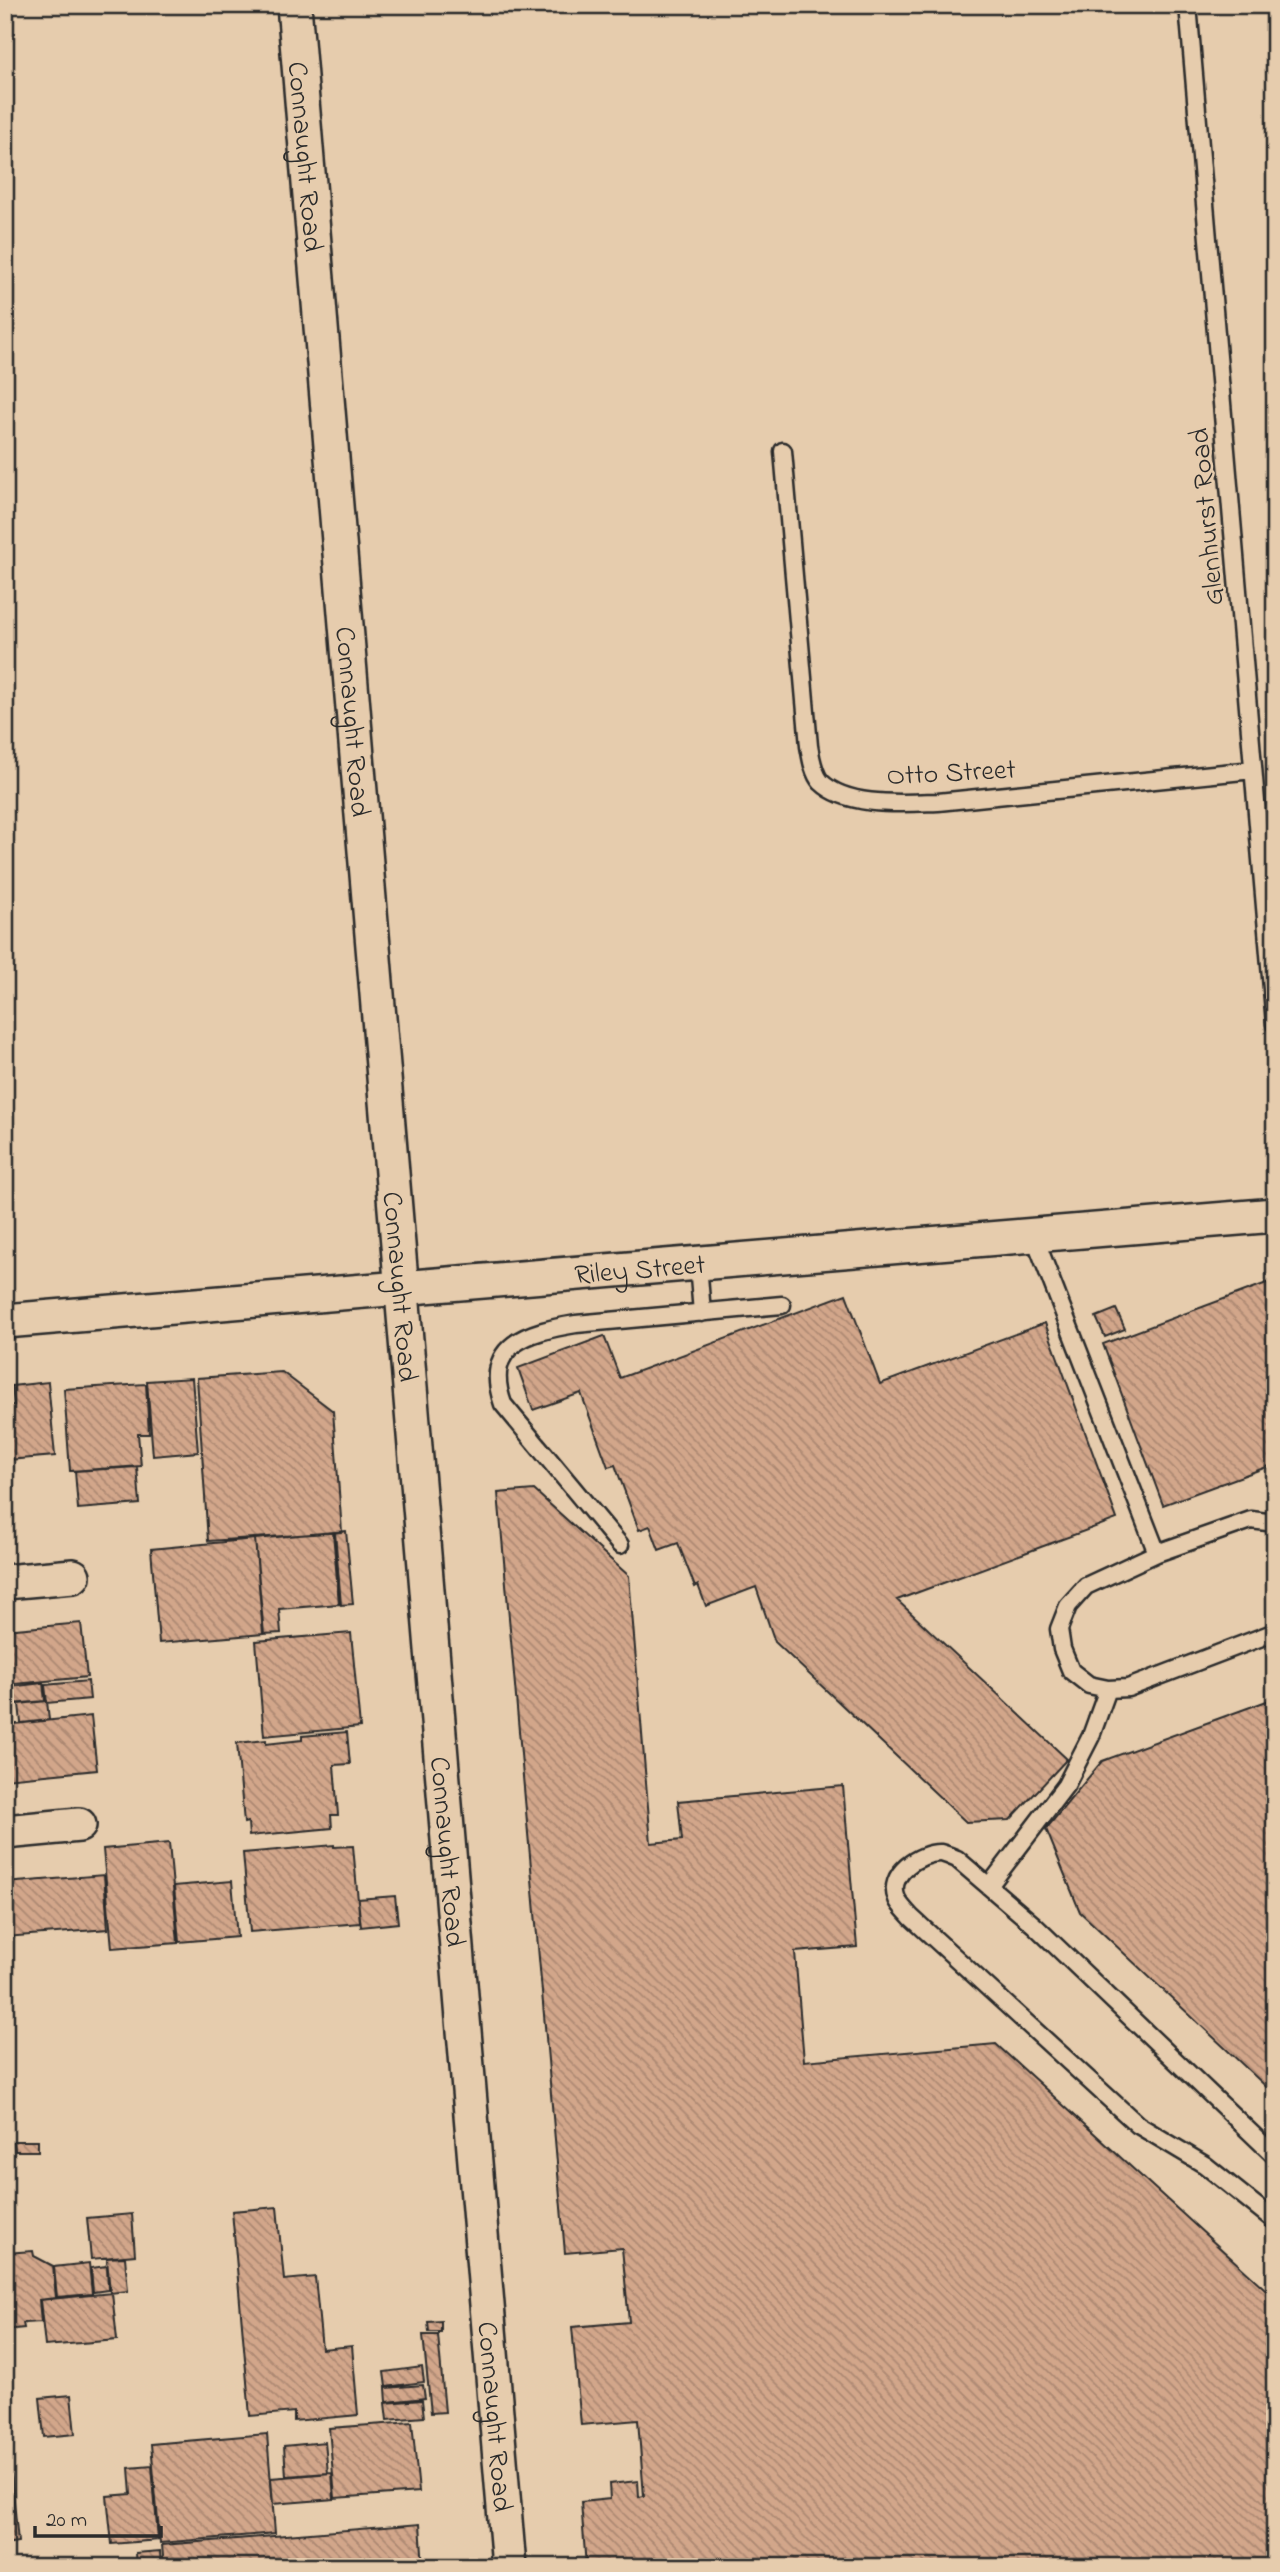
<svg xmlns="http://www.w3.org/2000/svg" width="1280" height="2572" viewBox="0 0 1280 2572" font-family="'Indie Flower',sans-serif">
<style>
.building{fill:url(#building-back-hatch);stroke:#2b2b2b;stroke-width:2}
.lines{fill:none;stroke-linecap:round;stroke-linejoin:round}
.service-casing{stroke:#2b2b2b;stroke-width:21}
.minor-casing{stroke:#2b2b2b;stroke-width:38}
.service{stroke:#e6ccad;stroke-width:16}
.minor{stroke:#e6ccad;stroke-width:33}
.labels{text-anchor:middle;stroke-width:5;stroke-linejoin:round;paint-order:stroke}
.street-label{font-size:28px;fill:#2b2b2b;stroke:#e6ccad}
</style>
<defs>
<pattern id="building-back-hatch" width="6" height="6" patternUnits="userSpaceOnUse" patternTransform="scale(1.75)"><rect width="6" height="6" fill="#d2a68a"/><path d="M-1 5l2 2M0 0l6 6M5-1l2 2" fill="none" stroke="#ab8771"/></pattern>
</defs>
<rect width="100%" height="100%" fill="#e6ccad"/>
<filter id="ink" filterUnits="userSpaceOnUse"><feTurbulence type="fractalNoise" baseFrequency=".0143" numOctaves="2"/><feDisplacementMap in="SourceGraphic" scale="14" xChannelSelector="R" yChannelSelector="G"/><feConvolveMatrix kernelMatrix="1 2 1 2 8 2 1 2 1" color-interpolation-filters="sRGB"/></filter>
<g filter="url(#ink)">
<path class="building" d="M1272 1281H1275V1464L1163 1505 1103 1344Z
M846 1294 880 1384 1045 1323 1117 1519 897 1600 1067 1759 1010 1820 966 1822 775 1642 756 1587 706 1606 698 1585 695 1587 678 1543 659 1550 650 1526 639 1530 615 1465 608 1467 581 1393 533 1410 518 1368 604 1336 620 1378Z
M1116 1309 1125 1329 1105 1337 1096 1317Z
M282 1372 333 1411 342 1532 208 1541 197 1378Z
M192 1378 198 1452 153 1456 147 1381Z
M48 1382 55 1456 8 1460 13 1509 5 1510V1406L14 1405 12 1386Z
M146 1384 149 1434H138L141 1466 70 1471 64 1389Z
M137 1467 140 1504 78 1509 75 1471Z
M534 1490 629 1576 651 1843 682 1840 678 1801 843 1786 857 1947 795 1952 804 2061 996 2044 1275 2298V2567H586L581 2502 610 2499 609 2484 638 2481 639 2497 644 2496 638 2420 581 2425 572 2327 629 2322 622 2248 565 2253 498 1493Z
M346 1531 353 1604 341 1605 335 1532Z
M333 1532 339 1604 279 1609 281 1633 264 1634 255 1539Z
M255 1539 263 1634 159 1643 151 1549Z
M81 1623 87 1677 5 1685V1630Z
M351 1633 360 1727 264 1736 256 1641Z
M88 1681 90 1699 47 1703 45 1685Z
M43 1683 45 1701 11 1704 9 1687Z
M1275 1698V2095L1080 1912 1046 1829 1102 1761Z
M47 1701 49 1720 21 1723 19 1704Z
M91 1716 97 1770 5 1779V1725Z
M347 1732 350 1764 334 1765 338 1815H331L332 1828 249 1836 248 1822 244 1823 237 1743 266 1740V1744L302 1740V1736Z
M169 1843 178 1943 112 1948 103 1849Z
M334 1845V1847L353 1846 360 1923 250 1932 243 1853Z
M104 1875 108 1929 5 1937V1883Z
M232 1881 237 1937 179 1942 174 1886Z
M395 1896 398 1923 361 1927 358 1899Z
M14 2141H38V2151H15Z
M277 2207 284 2280 315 2277 322 2349 352 2346 358 2415 294 2421V2412L250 2416 232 2211Z
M132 2214 135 2255 91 2259 87 2218Z
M33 2251 34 2256 53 2266 56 2298 39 2300 41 2322 23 2323 24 2328 5 2330V2253Z
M125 2257 128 2291 110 2293 107 2258Z
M89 2263 92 2294 57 2297 54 2267Z
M107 2266 108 2290 93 2292 91 2268Z
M112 2293 117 2340 45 2346 40 2300Z
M441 2321V2332H429L428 2322Z
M423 2335H438L445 2412 431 2413Z
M422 2367 424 2382 386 2387 384 2372Z
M423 2385 425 2398 387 2402 386 2388Z
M5 2391 11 2452H5Z
M71 2395 75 2434 44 2437 40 2398Z
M422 2400 424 2417 387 2420 385 2403Z
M412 2422 419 2492 335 2498 329 2428Z
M267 2434 275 2533 160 2543 151 2444Z
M325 2442 328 2473 286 2476 284 2446Z
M5 2460H10L18 2542 5 2544Z
M152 2466 158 2540 112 2544 107 2496 131 2494 129 2468Z
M332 2473 334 2499 273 2504 271 2478Z
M420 2524 423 2567H164L162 2545Z
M160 2551 161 2567H137L136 2553Z"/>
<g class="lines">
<g class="service-casing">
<path id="service" d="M1188 5 1275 1024
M783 451 809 746C811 757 813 773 821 782 848 808 904 803 938 802L1253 770
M1034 1236 1157 1553
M698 1264 702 1313
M1275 1523 1251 1520 1157 1553 1086 1586 1068 1606 1059 1629 1062 1649 1071 1671 1089 1685 1108 1689 1128 1688 1275 1632
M620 1545 503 1404C482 1344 528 1332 576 1324L782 1305
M989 1886 1066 1785 1091 1736 1108 1689
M1275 2156 1034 1925 957 1859C952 1857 946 1854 941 1853 919 1852 886 1875 897 1899 900 1906 907 1912 911 1917L1138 2125 1205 2165 1275 2221"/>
</g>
<g class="minor-casing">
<g id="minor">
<path id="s1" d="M294 5 509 2567"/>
<path id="s2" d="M5 1321 1275 1215"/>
<path d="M5 1582 73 1576"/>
<path d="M5 1832 79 1825"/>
</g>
</g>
<use href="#service" class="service"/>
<use href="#minor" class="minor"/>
</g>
</g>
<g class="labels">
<g class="street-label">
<text dy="10" stroke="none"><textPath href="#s1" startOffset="152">Connaught Road</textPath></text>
<text transform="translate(1205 517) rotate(-95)" y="10">Glenhurst Road</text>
<text dy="10" stroke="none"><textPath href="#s1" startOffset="719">Connaught Road</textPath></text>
<text transform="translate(951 771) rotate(-3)" y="10">Otto Street</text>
<text dy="10" stroke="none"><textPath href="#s2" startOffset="637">Riley Street</textPath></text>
<text dy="10" stroke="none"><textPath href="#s1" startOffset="1286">Connaught Road</textPath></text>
<text dy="10" stroke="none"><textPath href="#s1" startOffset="1853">Connaught Road</textPath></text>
<text dy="10" stroke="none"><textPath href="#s1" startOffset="2420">Connaught Road</textPath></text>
</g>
</g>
<rect width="1280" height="2572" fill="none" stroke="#e6ccad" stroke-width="28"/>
<rect x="14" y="14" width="1252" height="2544" fill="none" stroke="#2b2b2b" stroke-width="2.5" filter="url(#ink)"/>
<path d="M35 2526v10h126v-10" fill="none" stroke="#2b2b2b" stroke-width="3.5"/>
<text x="46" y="2526" font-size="21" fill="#2b2b2b" stroke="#e6ccad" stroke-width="5" paint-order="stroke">20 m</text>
</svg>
